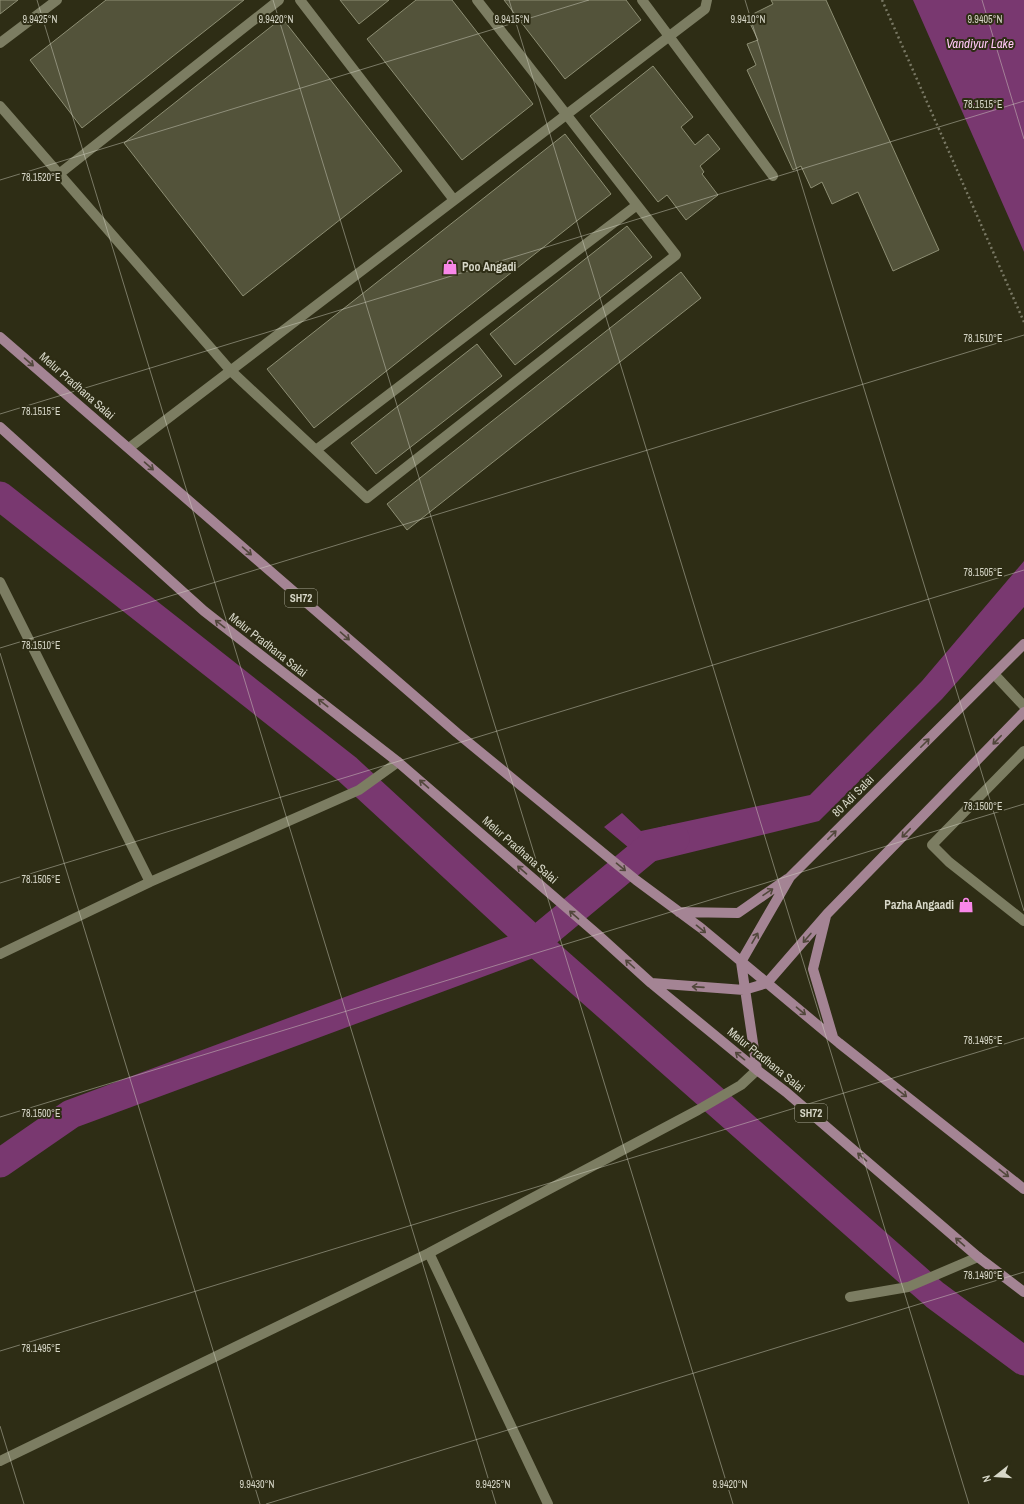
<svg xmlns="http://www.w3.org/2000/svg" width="1024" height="1504" viewBox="0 0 1024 1504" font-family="'Archivo Narrow',sans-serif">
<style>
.water{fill:#793870}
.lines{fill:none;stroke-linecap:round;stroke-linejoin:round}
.canal{stroke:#793870;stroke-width:29}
.building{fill:#53533a;stroke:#8d8e73}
.path{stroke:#797864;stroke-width:2.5;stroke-dasharray:2 3;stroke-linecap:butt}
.minor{stroke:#7c7d62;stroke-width:10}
.major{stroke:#a48494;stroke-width:10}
.oneway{stroke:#51473b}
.ticks{fill:none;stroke:#d7d7c8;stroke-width:1;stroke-opacity:0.45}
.labels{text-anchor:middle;stroke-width:4;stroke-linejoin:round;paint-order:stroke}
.shield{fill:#2e2d15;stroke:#a4a492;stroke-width:1}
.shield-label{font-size:11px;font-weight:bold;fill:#d7d7c8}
.poi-label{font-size:12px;font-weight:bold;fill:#d7d7c8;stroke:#2e2d15;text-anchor:start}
.street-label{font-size:12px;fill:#d7d7c8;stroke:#2e2d15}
.water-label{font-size:13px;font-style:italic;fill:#ffc6f5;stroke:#2e2d15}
.ticks-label{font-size:10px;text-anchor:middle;fill:#d7d7c8;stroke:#2e2d15;stroke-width:4;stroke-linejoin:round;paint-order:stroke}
</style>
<rect width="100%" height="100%" fill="#2e2d15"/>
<path class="water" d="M913 0H1024V252Z
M1024 561V607L942 699 819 821 647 863 604 827 622 813 641 831 810 795 922 681Z"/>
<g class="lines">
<path class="canal" d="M0 496 347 769 535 942 935 1295 1024 1361
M0 1163 71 1114 535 942 653 844 675 839"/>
</g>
<path class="building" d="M0 0H18L0 14Z
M106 0H244L82 128 30 60Z
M340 0H389L359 24Z
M416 0H452L533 104 462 160 367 39Z
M504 0H626L641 20 565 79Z
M771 0H826L939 250 893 271 858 192 832 204 822 182 811 188 801 166 793 170 747 70 756 65 747 44 758 40 747 17 773 4Z
M282 18 402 171 243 296 124 143Z
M653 66 693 117 681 127 695 145 708 134 720 149 700 166 704 172 702 174 718 195 686 220 667 195 658 202 590 116Z
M565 134 611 194 314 428 267 369Z
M627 226 652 257 515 365 490 334Z
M681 272 701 298 407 530 387 504Z
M477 344 502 376 376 474 351 443Z"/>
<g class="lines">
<path class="path" d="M882 0 1024 322"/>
<path class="minor" d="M300 0 454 200
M642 0 773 176
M0 43 57 0
M0 106 230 370 367 498 676 255 477 0
M59 174 279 0
M129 448 705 9 707 0
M316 450 637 205
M0 582 150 882
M994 674 1024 706
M1024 751 932 845 949 862 1024 921
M0 954 150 882 359 790 398 762
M429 1253 548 1504
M850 1297 908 1287 978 1257
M0 1461 429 1253 698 1110 741 1085 757 1070"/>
<path class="major" d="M0 337 457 733 636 880 701 928 839 1043 1024 1189
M0 427 204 611 398 762 597 934 651 983 757 1070 786 1092 978 1257 1024 1292
M679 912 738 913 787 879
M826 916 813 969 833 1037
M651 983 744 990 767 983 827 914 1024 712
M757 1070 741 962 790 877 1024 644"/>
</g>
<defs><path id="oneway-shaft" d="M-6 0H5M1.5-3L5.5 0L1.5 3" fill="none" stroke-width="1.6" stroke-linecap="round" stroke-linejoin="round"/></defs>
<g class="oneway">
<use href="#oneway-shaft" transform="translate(29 362) rotate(41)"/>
<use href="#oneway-shaft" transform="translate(149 466) rotate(41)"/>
<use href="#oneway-shaft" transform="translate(247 551) rotate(41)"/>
<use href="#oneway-shaft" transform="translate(220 624) rotate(-142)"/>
<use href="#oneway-shaft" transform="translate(345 636) rotate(41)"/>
<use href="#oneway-shaft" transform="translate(323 703) rotate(-142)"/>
<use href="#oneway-shaft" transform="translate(997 740) rotate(134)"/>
<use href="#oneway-shaft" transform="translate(925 743) rotate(-45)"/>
<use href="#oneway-shaft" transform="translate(424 784) rotate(-139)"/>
<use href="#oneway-shaft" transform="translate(906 833) rotate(134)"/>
<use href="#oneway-shaft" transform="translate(832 835) rotate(-45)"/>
<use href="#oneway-shaft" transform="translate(621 867) rotate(40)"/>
<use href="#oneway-shaft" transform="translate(522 870) rotate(-139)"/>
<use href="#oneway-shaft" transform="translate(768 892) rotate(-34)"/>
<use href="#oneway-shaft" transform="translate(574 915) rotate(-139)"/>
<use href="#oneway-shaft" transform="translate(701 929) rotate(39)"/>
<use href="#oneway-shaft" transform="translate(755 938) rotate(-60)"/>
<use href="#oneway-shaft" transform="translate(807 938) rotate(131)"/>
<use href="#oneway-shaft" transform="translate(630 964) rotate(-138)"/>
<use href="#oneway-shaft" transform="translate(698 987) rotate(-176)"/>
<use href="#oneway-shaft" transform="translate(801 1011) rotate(40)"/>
<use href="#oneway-shaft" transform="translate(740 1056) rotate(-141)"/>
<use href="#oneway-shaft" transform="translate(902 1093) rotate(38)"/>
<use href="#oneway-shaft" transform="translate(862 1157) rotate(-139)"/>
<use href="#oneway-shaft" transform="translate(1004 1173) rotate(38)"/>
<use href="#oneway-shaft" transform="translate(960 1242) rotate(-139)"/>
</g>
<path class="ticks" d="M37 0 496 1504M273 0 733 1504M509 0 969 1504M745 0 1024 911M982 0 1024 139M0 180 589 0M0 414 1024 101M0 648 1024 335M0 653 260 1504M0 883 1024 570M0 1117 1024 804M0 1351 1024 1038M0 1426 24 1504M266 1504 1024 1272"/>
<defs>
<g id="shop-bare" transform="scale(1.2)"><path d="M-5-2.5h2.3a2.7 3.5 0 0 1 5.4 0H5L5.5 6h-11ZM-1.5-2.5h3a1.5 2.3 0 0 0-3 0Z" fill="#f987e9" stroke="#2e2d15" stroke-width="2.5" paint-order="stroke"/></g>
</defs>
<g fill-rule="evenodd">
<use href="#shop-bare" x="450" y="267"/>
<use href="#shop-bare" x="966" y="905"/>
</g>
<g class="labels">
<g class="shield">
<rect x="285" y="589" width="32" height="18" rx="3"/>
<rect x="795" y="1104" width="32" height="18" rx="3"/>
</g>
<g class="shield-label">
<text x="301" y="602">SH72</text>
<text x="811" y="1117">SH72</text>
</g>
<g class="poi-label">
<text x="462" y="271">Poo Angadi</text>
<text x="954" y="909" text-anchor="end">Pazha Angaadi</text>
</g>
<g class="street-label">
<text transform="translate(77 386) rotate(41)" y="4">Melur Pradhana Salai</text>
<text transform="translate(268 645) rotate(38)" y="4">Melur Pradhana Salai</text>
<text transform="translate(853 796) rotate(-45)" y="4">80 Adi Salai</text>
<text transform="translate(520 850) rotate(41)" y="4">Melur Pradhana Salai</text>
<text transform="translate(766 1060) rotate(39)" y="4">Melur Pradhana Salai</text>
</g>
<g class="water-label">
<text x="980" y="48">Vandiyur Lake</text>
</g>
</g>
<g class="ticks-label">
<text x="40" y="23">9.9425°N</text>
<text x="276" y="23">9.9420°N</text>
<text x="512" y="23">9.9415°N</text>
<text x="748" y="23">9.9410°N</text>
<text x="985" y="23">9.9405°N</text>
<text x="983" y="108">78.1515°E</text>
<text x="41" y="181">78.1520°E</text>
<text x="983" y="342">78.1510°E</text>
<text x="41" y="415">78.1515°E</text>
<text x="983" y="576">78.1505°E</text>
<text x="41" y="649">78.1510°E</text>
<text x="983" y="810">78.1500°E</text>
<text x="41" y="883">78.1505°E</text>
<text x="983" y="1044">78.1495°E</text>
<text x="41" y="1117">78.1500°E</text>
<text x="983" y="1279">78.1490°E</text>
<text x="41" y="1352">78.1495°E</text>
<text x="257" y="1488">9.9430°N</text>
<text x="493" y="1488">9.9425°N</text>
<text x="730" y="1488">9.9420°N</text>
</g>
<g transform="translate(996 1476) rotate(253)" stroke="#2e2d15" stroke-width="3" paint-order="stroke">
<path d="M0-3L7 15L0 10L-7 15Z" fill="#d7d7c8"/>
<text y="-6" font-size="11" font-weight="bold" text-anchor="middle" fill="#d7d7c8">N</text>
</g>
</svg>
